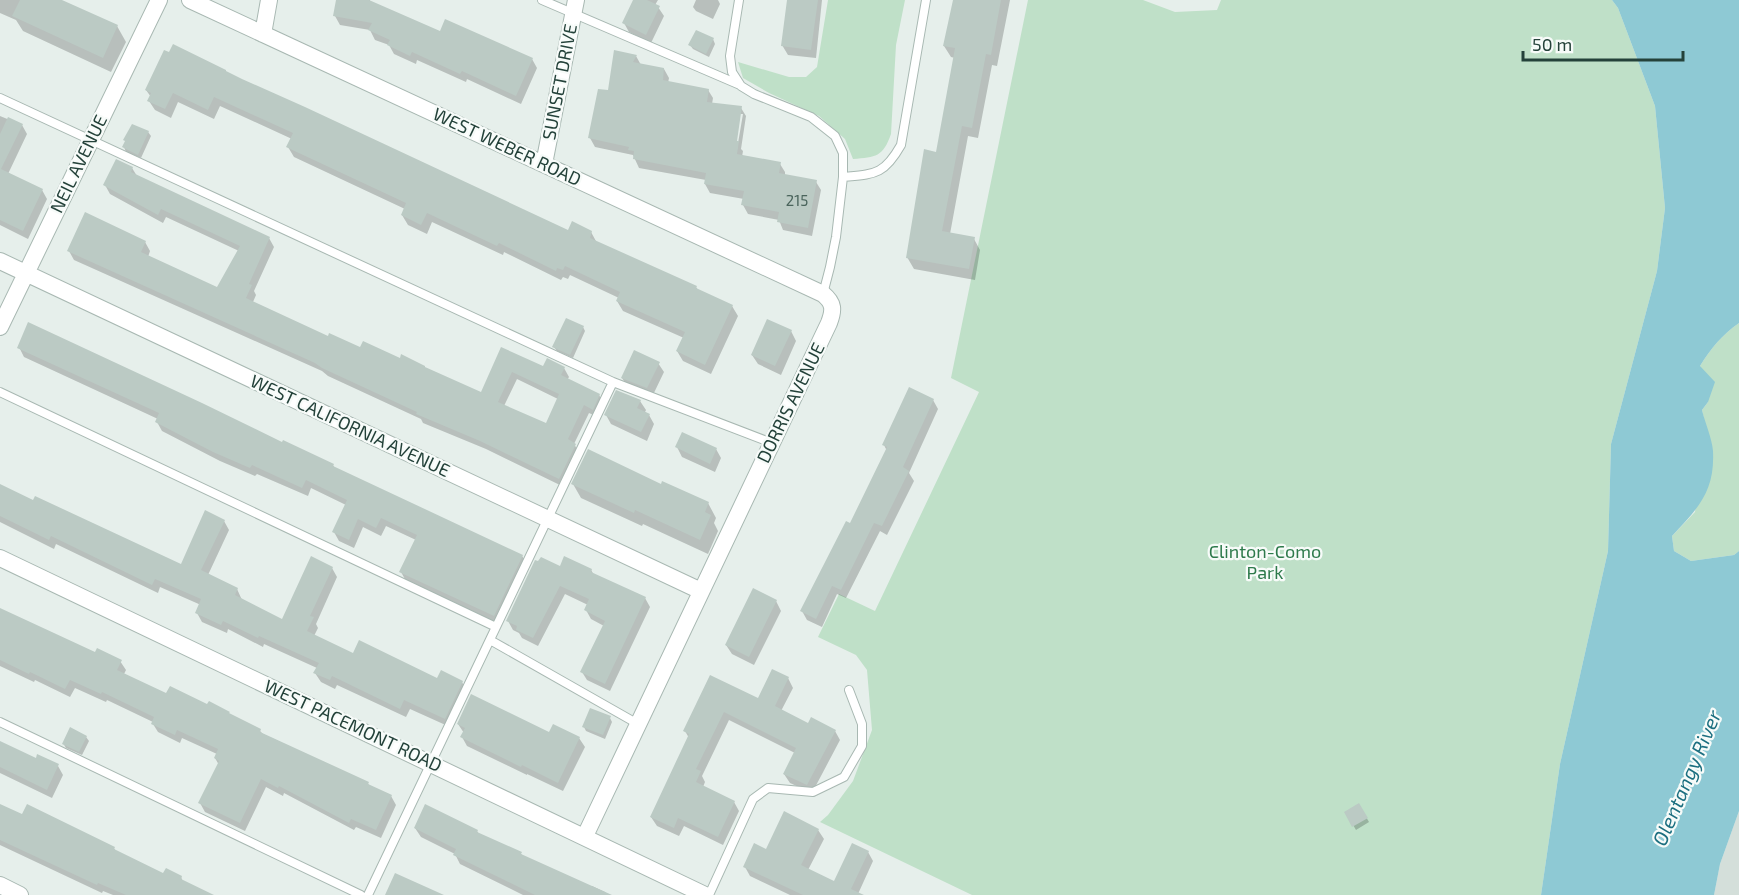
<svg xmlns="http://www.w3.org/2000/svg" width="1739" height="895" viewBox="0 0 1739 895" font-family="'Exo 2',sans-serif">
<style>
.built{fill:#d4dfda}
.green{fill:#bfe0c8}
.water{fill:#8ec9d4}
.shadow{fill:#0003;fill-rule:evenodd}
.building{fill:#bbcac4;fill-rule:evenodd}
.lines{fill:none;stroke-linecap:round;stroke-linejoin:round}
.lane-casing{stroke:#a8b8b2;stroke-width:10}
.street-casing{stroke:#a8b8b2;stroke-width:18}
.lane{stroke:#fff;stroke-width:8}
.street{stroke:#fff;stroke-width:16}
.labels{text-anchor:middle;stroke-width:4.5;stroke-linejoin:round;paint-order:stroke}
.number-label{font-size:15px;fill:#4a645c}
.street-label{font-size:18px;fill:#24423a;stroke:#f7fbf9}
.park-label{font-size:18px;fill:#2d7a4b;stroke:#f7fbf9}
.water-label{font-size:20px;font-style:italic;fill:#1c6f80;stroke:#f7fbf9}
</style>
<rect width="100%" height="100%" fill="#e6efeb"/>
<path class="built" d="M1739 811V895H1714L1720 864Z"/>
<path class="green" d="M828 0H905L896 45 891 134C883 157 876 157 853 159L845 139 819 116 769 93 743 78 738 62 789 77H806L817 67Z
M1028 0H1143L1175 12 1217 10 1221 0H1612L1618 8 1655 106 1665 208 1657 271 1611 444 1608 551 1560 764 1541 895H972L820 822 828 815 853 781 872 730 867 670 856 655 818 637 839 594 875 611 979 392 951 378Z
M1739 323V551L1734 555 1691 561 1674 551 1672 536 1695 512 1705 424 1702 410 1708 402 1700 366C1711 348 1722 335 1739 323Z"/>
<path class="water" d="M1612 0H1739V323C1722 335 1711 348 1700 366L1715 382 1708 402 1702 410C1705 423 1712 438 1713 451 1715 492 1698 508 1672 536L1674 551 1691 561 1734 555 1739 551V811L1720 864 1714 895H1541L1560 764 1608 551 1611 444 1657 271 1665 208 1655 106 1618 8Z"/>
<path class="shadow" d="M0 0H58L117 26 126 42 111 72 23 31 16 20 0 13Z
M337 0H370V2L441 33 532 59 537 68 521 104 467 79 466 82 417 60 416 64 394 54 389 45 375 40 370 30 340 25 335 16Z
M634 0H658L655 5 658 7 664 16 651 43 629 32 624 23Z
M696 0H718L720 4 713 19 696 11 693 7Z
M789 0H822L816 58 788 55 782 45Z
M954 0H1010L997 66 992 65 978 138 968 136 950 234 974 239 980 250 975 280 914 269 907 257 937 153 955 58 951 57 944 46Z
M713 39 715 44 709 57 693 49 690 45Z
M636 56 641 65 664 69 669 78 668 83 708 90 713 98 712 104 741 108 746 116 741 149 743 151 742 157 780 164 785 172V176L816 182 821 190 812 236 783 230 779 220 748 214 743 205 744 199 710 193 705 184 706 180 639 168 633 155 595 147 590 138 609 92ZM740 114H743L737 149 734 148Z
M226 73 568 232H591L597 243 696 287 698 290 732 306 738 316 711 374 683 361 677 351 684 338 623 311 617 301 619 298 570 275 568 279 563 277 561 280 504 252 503 255 432 222 427 234 408 225 402 215 405 209 294 157 288 147 292 139 220 106 214 119 178 102 171 118 155 110 149 101 151 97 146 90Z
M0 116 22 125 27 134 8 174 42 190 47 199 28 239 0 225Z
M148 132 151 136 141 158 126 152 124 147Z
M132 168 137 176 269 238 274 247 254 291 256 295 253 302 329 338 481 394 502 349 544 368H564L569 377 567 380 599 395 604 404 598 417 589 413 574 444 580 454 564 487 486 449 423 423 421 419 328 376 322 371 74 260 69 251 145 242 150 251 148 257 218 289 239 251 166 217 163 223 110 194 105 185ZM517 379 558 399 546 425 504 406Z
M583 327 585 331 573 358 557 351 554 347Z
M791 331 796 341 781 375 758 364 752 355Z
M19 347 283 444 333 465 335 469 522 556 528 565 499 624 406 581 401 572 416 540 386 526 381 536 363 527 354 548 339 541 334 532 346 505 311 488 308 496 257 474 255 476 220 461 162 431 157 422 158 419 24 357Z
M658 363 664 372 652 397 628 387 622 378Z
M933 400 938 409 909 473 914 481 887 535 880 531 846 598 837 594 822 627 807 620 802 611 850 525 887 451 884 445Z
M640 401 646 410 645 412 649 415 654 424 647 441 611 424 606 415Z
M677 447 716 449 721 458 715 472 682 457Z
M0 483V486L181 566 224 521 229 530 208 575 237 589 242 600 283 621 332 568 337 577 316 624 318 628 314 636 353 655 437 680 462 682 467 692 450 727 410 709 406 717 337 685 335 689 321 682 315 673 317 668 264 644 263 647 228 629 227 633 202 622 197 613 201 605 160 587 158 593 56 544 54 549 0 522Z
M573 484 662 486 708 503 716 518 714 523 718 531 708 554 643 524 642 526 581 498Z
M560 568 591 570 594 575 645 598 650 607 610 691 587 680 582 672 604 626 591 619 586 610 588 605 565 594 538 646 522 638 519 633 513 630 508 621Z
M776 601 781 611 754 665 732 654 726 645Z
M0 610 96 654 120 661 126 670 124 674 167 695 230 716 260 731 263 734 368 783 369 786 391 796 396 805 381 838 356 827 354 830 284 793 283 796 266 787 245 831 205 812 200 803 219 765 215 758 217 754 182 738 180 743 158 732 153 724V722L107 700 106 702 75 688 70 697 35 680 34 682 0 666Z
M711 677 759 700 788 678 793 688 781 711 809 725 835 731 840 740 812 793 790 783 784 774 795 753 729 720 702 776 705 782 703 787 734 802 739 811 723 845 684 826 679 836 657 826 651 817 689 738 685 731Z
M610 718 612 722 605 739 586 731 584 727Z
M458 724 579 738 585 747 563 791 527 774V775L467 746 462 737 464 733Z
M86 737 89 741 82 755 66 748 63 743Z
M0 743 36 760 58 766 63 775 52 798 0 773Z
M1359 805 1369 822 1356 830 1346 813Z
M0 806 22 816 114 848 116 852 164 875 181 877 183 882 211 895H113L103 891 102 893 0 845Z
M415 828 477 831 479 834 521 854 523 856 591 887 592 886 605 892 607 895H523L460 864 455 854 421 837Z
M818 830 824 839 808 870 834 883 868 852 873 861 858 894 860 895H790L750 876 745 867 767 851Z"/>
<path class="building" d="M20 0H62L118 25 103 58 12 16Z
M336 0H369L440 31 445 19 533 58 516 96 462 71 460 74 412 52 410 56 387 45 390 40 368 30 372 23 333 16Z
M633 0H647L660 6 646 35 622 23Z
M787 0H818L811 50 781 46Z
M953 0H1001L991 55 986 54 972 128 962 126 942 231 975 237 969 269 906 258 924 149 936 152 955 48 943 46Z
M696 30 714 38 706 54 688 45Z
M173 44 226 70V71L242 79 305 107 568 230 572 221 592 231 590 238 697 286 696 288 733 305 705 365 676 351 685 332 616 301 620 292 565 266 563 270 557 268 556 271 499 243 497 246 427 213 421 225 401 215 406 203 286 147 293 133 214 97 208 110 173 93 165 109 147 101 151 93 145 90 164 50 169 52Z
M614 50 637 55 633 62 664 68 663 80 709 89 707 102 742 106 737 141H739L737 154 781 162 779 173 817 180 808 228 777 222 779 212 741 205 744 191 704 184 706 173 633 159 634 151 628 150 629 147 588 138 598 89 608 90Z
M8 117 23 124 1 169 43 189 23 231 0 220V134Z
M132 124 149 131 138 155 122 147 125 141 123 140Z
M116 159 133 167 131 172 270 237 249 284 252 285 246 298 328 336 329 333 360 347 363 341 400 358 401 354 425 366V367L481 392 501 347 543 366 547 358 565 367 561 375 600 394 593 410 584 405 568 439 576 444 559 479 480 441 416 414 417 412 322 368 315 363 67 251 85 212 146 241 141 252 217 287 240 246 161 209 158 215 103 185ZM512 372 559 394 546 423 498 402Z
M566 318 584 326 570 355 552 347Z
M767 319 792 330 775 366 751 355Z
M28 322 202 403 282 442 283 440 334 464 333 466 523 555 494 616 399 572 417 535 381 518 376 528 358 519 349 540 332 532 347 500 306 480 302 488 252 465 250 468 213 452 155 422 159 413 17 348Z
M634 350 660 362 647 388 621 378Z
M909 387 934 399 903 467 909 471 882 526 874 523 841 590 832 586 816 619 800 611 846 521 850 523 887 447 882 445Z
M616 390 641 400 637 408 650 414 641 432 604 415Z
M682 432 717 448 710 464 675 447Z
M588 449 661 484 662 481 709 502 705 512 711 515 700 540 635 510 634 513 571 484Z
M0 484 33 500 35 496 181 564 205 510 225 520 201 570 238 588 235 595 282 619 311 556 333 567 310 616 314 617 307 631 353 653 359 640 437 678 441 670 463 681 445 719 404 700 400 709 332 676 330 680 313 673 319 663 259 636 258 638 223 621 221 625 195 613 201 599 155 579 152 585 51 536 49 540 0 516Z
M564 556 592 569 591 572 646 597 605 684 580 672 605 621 584 610 589 599 560 586 533 638 516 630 517 626 506 621 535 560 538 561 541 557 560 566Z
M753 588 777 600 749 657 725 645Z
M0 608 95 652 97 648 122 660 117 670 166 693 170 686 207 704 209 701 230 712 229 713 261 729 260 732 369 782 368 784 392 795 376 830 351 819 349 823 279 786 278 788 261 779 240 823 198 803 219 761 214 758 218 749 177 730 175 735 151 724 154 717 102 692 101 694 70 680 65 689 30 672 29 674 0 660Z
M772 669 789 677 775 706 808 723 811 717 836 730 807 785 783 774 796 748 724 712 696 769 701 771 696 782 735 801 718 837 678 818 674 828 650 817 689 734 683 731 710 675 758 698Z
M471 694 549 732 553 724 580 737 558 783 522 765 521 767 460 737 465 728 457 724Z
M590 708 611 716 603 735 582 727Z
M70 727 87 736 79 752 62 744Z
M0 741 36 758 37 754 59 764 47 790 0 767Z
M1359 803 1368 818 1352 827 1344 812Z
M0 804 22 814 27 804 115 847 114 849 163 873 166 868 182 876 181 879 214 895H126L98 883 97 885 0 840Z
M425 804 478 830 477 832 522 852 521 854 612 895H535L453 855 456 849 414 828Z
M784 811 819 829 801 865 834 881 852 843 869 851 851 889 864 895H803L743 867 754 843 766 849Z
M395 873 444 895H385Z"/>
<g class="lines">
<g class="lane-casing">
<path id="lane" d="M542 0 740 85
M739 0 730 56 732 72 741 86 754 94 811 117 835 136 843 153V177L836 237 830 267 823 294
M0 98 613 382 772 443
M843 177C875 174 884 175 901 145L926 0
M0 392 496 627
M490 640 638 724
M0 722 361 895
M368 895 613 382
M709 895 753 799 768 788 813 792 844 777 862 746V724L849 690"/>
</g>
<g class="street-casing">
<path id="street" d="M190 0 823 294C834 303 834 310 829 323L585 836
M263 34 269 0
M544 164 576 0
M0 261 701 591
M0 327 159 0
M0 558 705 895
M0 885 20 895"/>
</g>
<use href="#lane" class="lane"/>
<use href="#street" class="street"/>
</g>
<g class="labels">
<g class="number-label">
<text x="797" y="206">215</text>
</g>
<g class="street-label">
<text transform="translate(560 82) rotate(-79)" y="6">SUNSET DRIVE</text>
<text transform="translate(507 147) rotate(25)" y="6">WEST WEBER ROAD</text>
<text transform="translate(79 164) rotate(-64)" y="6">NEIL AVENUE</text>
<text transform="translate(791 403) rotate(-64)" y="6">DORRIS AVENUE</text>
<text transform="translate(350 426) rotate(25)" y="6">WEST CALIFORNIA AVENUE</text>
<text transform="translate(353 726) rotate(25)" y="6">WEST PACEMONT ROAD</text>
</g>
<g class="park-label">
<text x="1265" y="558">Clinton-Como<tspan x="1265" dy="21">Park</tspan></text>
</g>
<g class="water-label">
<text transform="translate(1687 778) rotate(-67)" y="7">Olentangy River</text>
</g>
</g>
<path d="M1523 51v9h160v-9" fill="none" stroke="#24423a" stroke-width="3"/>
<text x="1532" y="51" font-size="18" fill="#24423a" stroke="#f7fbf9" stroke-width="4.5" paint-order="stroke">50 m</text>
</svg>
